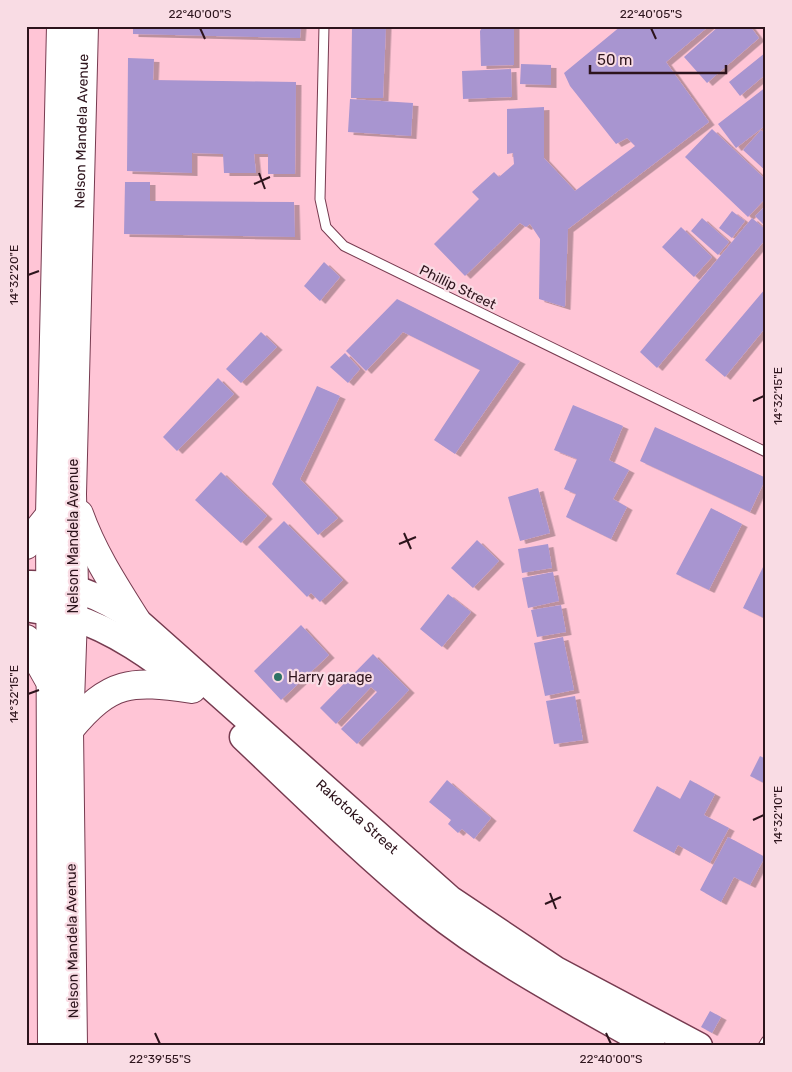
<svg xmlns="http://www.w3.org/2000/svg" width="792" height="1072" viewBox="0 0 792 1072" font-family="Rubik,sans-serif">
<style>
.building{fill:#a895d0;filter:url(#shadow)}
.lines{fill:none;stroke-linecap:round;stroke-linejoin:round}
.lane-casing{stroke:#773b50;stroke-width:11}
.secondary-casing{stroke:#773b50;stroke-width:29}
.primary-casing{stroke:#773b50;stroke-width:30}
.lane{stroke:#fff;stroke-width:9}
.secondary{stroke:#fff;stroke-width:26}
.primary{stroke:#fff;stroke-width:28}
.ticks{fill:none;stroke:#2d141c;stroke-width:2}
.poi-dot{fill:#2d7265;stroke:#f9dce4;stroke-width:2}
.labels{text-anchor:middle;stroke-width:4.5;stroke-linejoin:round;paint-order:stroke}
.street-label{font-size:14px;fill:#2d141c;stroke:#f9dce4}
.poi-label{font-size:14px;fill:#2d141c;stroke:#f9dce4;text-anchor:start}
.neatline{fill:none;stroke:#2d141c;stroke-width:2}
.ticks-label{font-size:12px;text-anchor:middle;fill:#2d141c}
</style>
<defs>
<filter id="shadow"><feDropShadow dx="5.5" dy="3" stdDeviation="0" flood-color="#0004"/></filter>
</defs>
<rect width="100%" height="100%" fill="#ffc5d6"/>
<path class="building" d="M133 26H301L300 38 133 34Z
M352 26H386L383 98H351Z
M483 26H514V65L481 66 480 31Z
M621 26H709L666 62 709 122 568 229 565 307 539 299 540 239 530 224 526 227 520 223 465 276 434 244 479 199 472 192 494 172 499 177 514 164 513 153 507 154V109L544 107V158L575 191 635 146 627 138 616 144 570 86 564 73Z
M719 26H750L759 38 707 83 684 57Z
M765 53 766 74 740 96 729 82Z
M128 58 154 59 153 80 296 82 295 174H268V154H254L256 173H224L223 154 192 153V173L127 171Z
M521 64 551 65V85L520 84Z
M511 69 512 97 463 99 462 71Z
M766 87V125L736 148 718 124Z
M350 99 413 103 411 136 348 132Z
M712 129 766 180V198L748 217 685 157Z
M761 130 766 134V171L743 150Z
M125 182H150V201L294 202 295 237 124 234Z
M766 205V227L755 216Z
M732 211 745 221 732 238 719 228Z
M702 218 729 242 718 255 691 231Z
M752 218 766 230V239L657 368 640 352Z
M681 227 712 257 694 277 662 247Z
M324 262 340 277 320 301 304 286Z
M766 288V327L725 377 705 360Z
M397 299 520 361 455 454 434 440 480 370 403 332 366 371 346 351Z
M261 332 277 347 241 383 226 369Z
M345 353 360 369 348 383 330 367Z
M218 378 234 394 177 451 163 437Z
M317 386 340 396 300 479 338 518 318 535 272 484Z
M573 405 623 426 609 460 629 470 613 499 627 507 611 539 566 517 576 494 564 489 577 459 554 450Z
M655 427 766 478 750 512 640 461Z
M221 472 267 516 241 543 195 500Z
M538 488 550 533 520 541 508 497Z
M711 508 742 524 709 590 676 574Z
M284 521 343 580 320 602 311 593 307 597 258 547Z
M477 540 499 561 473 588 451 568Z
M548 544 552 568 522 573 518 549Z
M766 561V619L743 608Z
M553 572 559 601 528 608 522 578Z
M448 594 471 612 442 647 420 629Z
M561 605 566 632 537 637 531 610Z
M301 625 329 655 281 700 254 671Z
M563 637 574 690 545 696 534 643Z
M373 654 409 690 357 744 341 729 377 692 371 687 336 724 320 708Z
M575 696 583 740 554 744 546 701Z
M760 756 766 759V784L750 776Z
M447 780 491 818 474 839 462 829 458 833 448 824 451 820 429 802Z
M690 780 715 794 704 815 729 828 710 863 678 845 674 853 633 831 657 786 680 799Z
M728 837 765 857 750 885 734 877 721 902 700 890Z
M710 1011 721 1017 712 1033 701 1027Z"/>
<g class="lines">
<g class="lane-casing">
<path id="lane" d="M324 26 320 199 326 227 344 246 766 452
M763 1046 766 1041"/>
</g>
<g class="secondary-casing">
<g id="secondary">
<path id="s1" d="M26 584C71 583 100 595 136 620L450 899 556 970 699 1046"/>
<path d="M26 608C41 611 57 612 72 617 114 630 153 658 187 685"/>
<path d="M243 737C303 794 363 853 427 906 495 961 575 1002 652 1046"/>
</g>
</g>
<g class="primary-casing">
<g id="primary">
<path d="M79 514C93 553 114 585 136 620"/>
<path d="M26 545 50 515"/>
<path d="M26 639 48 678"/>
<path d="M69 730C110 680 131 680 192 689"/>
<path d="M52 1046 50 515 61 26"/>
<path id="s2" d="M73 1046 69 730 74 588 72 494 84 26"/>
</g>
</g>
<use href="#lane" class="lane"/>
<use href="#secondary" class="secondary"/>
<use href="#primary" class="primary"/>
</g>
<path class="ticks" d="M200 28 205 39M651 28 656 39M259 173 265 189M254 184 270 177M28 275 39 271M753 401 764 396M404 533 411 549M399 544 416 537M28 694 39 690M753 820 764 815M550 893 556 909M545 904 561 897M155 1033 160 1044M606 1033 611 1044"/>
<circle class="poi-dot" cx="278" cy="677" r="5"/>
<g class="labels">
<g class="street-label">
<text dy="5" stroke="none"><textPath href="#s2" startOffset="915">Nelson Mandela Avenue</textPath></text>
<text transform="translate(458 287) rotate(26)" y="5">Phillip Street</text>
<text transform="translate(73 536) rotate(-90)" y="5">Nelson Mandela Avenue</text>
<text dy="5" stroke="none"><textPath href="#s1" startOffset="414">Rakotoka Street</textPath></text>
<text transform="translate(72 941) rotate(-91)" y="5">Nelson Mandela Avenue</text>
</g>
<g class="poi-label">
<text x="288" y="682">Harry garage</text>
</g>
</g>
<rect width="792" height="1072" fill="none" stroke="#f9dce4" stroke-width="55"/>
<path d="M590 65v8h136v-8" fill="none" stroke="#2d141c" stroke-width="2.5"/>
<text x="597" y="65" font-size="15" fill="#2d141c" stroke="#f9dce4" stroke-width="4" paint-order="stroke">50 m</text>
<rect x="28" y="28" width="736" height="1016" class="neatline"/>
<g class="ticks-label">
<text x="200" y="18">22°40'00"S</text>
<text x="651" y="18">22°40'05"S</text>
<text transform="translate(14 275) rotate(-90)" y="4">14°32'20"E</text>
<text transform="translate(778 396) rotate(-90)" y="4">14°32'15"E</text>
<text transform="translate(14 694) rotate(-90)" y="4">14°32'15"E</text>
<text transform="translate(778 815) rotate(-90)" y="4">14°32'10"E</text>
<text x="160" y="1063">22°39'55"S</text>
<text x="611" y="1063">22°40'00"S</text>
</g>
</svg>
